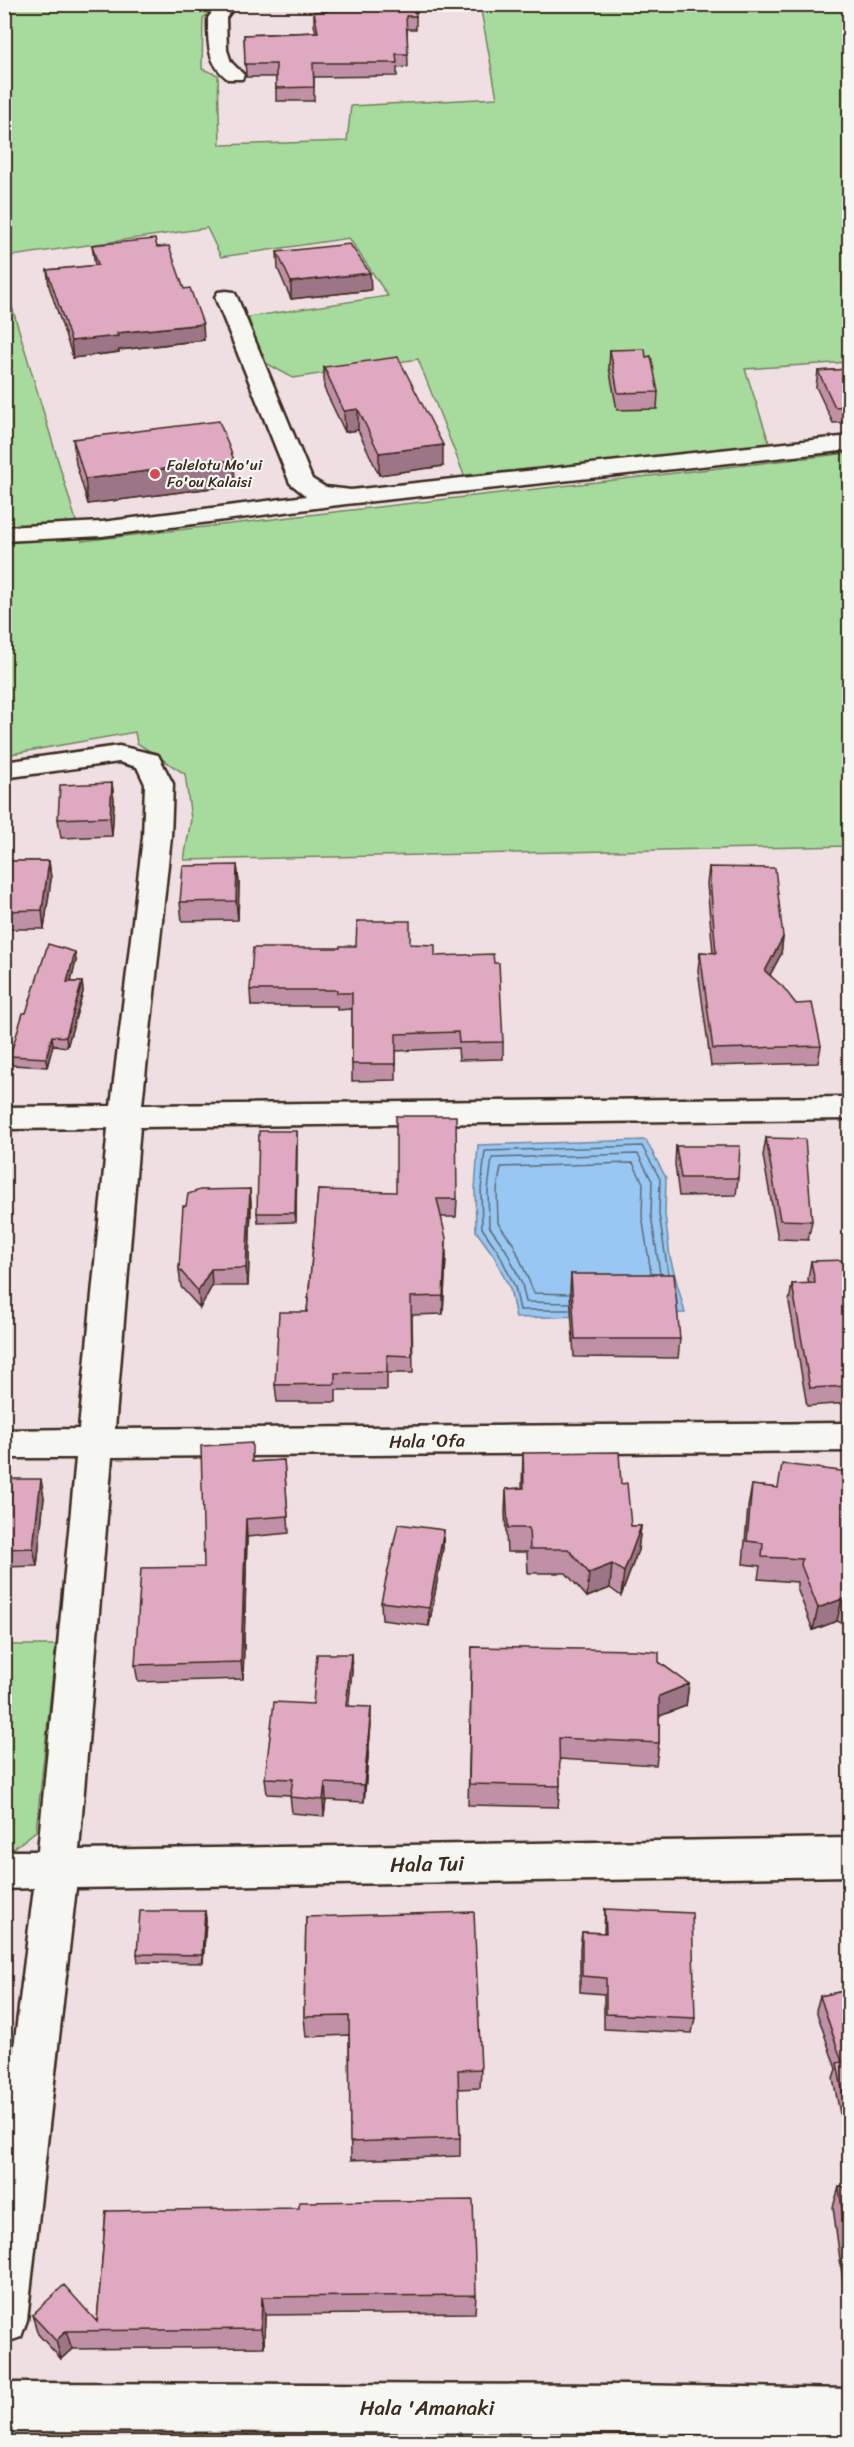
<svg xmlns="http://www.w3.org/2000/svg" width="854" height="2447" viewBox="0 0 854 2447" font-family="Sriracha,sans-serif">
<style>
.green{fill:#a7db9d;stroke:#71825e;stroke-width:1.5}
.water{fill:#97c7f2;stroke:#72889d;stroke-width:1.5}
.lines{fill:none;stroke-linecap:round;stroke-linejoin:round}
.shore{stroke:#606973;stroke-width:1.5}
.street-casing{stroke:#3b2a1e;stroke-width:5}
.street{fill:#f6f6f2;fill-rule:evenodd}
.wall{fill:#c091a6;stroke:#3b2a1e;stroke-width:1.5}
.shaded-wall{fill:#9c7687;stroke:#3b2a1e;stroke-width:1.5}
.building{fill:#dfa9c1;stroke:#3b2a1e;stroke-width:1.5}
.poi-dot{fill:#d1495b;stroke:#f6f6f2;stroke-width:2}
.labels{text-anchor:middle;stroke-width:4.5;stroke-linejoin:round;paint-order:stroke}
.far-poi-label{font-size:15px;fill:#3b2a1e;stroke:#f6f6f2;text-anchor:start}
.street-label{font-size:18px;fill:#3b2a1e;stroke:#f6f6f2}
.near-street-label{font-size:21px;fill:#3b2a1e;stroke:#f6f6f2}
</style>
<rect width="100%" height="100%" fill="#efdfe3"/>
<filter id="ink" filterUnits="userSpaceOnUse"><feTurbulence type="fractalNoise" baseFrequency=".0167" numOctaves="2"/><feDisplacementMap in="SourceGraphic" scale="12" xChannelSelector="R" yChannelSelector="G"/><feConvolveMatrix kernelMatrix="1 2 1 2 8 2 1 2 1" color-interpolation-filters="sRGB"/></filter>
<g filter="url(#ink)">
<path class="green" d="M4 5H217L203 18 202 69 218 75 220 145 347 141 351 106 497 98 480 5H849V362L745 369 771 448 464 475 418 359 293 378 264 362 248 317 388 296 349 238 221 257 207 228 5 257Z
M4 280 82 541 849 453V846L184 860 191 819 185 774 137 743 135 732 5 755Z
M4 1645H56L36 1831 9 1852H4Z"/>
<path class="water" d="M646 1140 666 1178 665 1214 670 1257 685 1313 516 1318 510 1289 494 1256 476 1231 475 1190 478 1145Z"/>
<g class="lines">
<path class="shore" d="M568 1294 534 1293 514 1245 498 1223 497 1190 501 1167 633 1163 643 1183 642 1216 651 1273
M569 1303 526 1302 522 1284 506 1250 489 1226 488 1190 492 1158 638 1154 652 1181 651 1215 660 1273
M569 1310H520L515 1287 499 1253 482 1228 481 1190 485 1151 642 1146 660 1179 659 1214 668 1273"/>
<g class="street-casing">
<path id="street" d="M218 4H236L226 18 227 50 231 62 244 75 242 79H228C207 63 208 43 208 18Z
M226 291 234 292 237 297 312 479 325 487 351 490 850 436V450L346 504 102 536 4 541V527L102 522 306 496 290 483 215 297 218 292Z
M119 746 158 755 173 784 171 837 142 1105 850 1097V1119L140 1127 115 1429 850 1423V1451L112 1457 79 1850 850 1838V1876L76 1888 27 2320 21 2337 4 2343V2127L34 1888 4 1889V1851H38L76 1458H4V1430L79 1429 108 1128 4 1129V1107L111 1106 143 837 145 784 137 767 119 762 4 778V762Z
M4 2383 627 2385 850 2389V2437L627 2433 4 2431Z"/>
</g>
<use href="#street" class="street"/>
</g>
<path class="wall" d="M314 12 416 16V29H407L408 67 397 68V76L314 77V101H276V77H246L244 35 316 32 314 25Z
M92 245 157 247 184 289 204 340 119 350V352L73 358 49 286 47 270 95 266Z
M277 252 371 290 291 299 278 269Z
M610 350 646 357 658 392 657 409 617 410 609 367Z
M324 367 443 466 379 475 358 430 345 432 324 388Z
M849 369V422L833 423 816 387 818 371Z
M73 439 235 485 88 504 76 464Z
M112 783 114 801 112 836 61 838 58 819Z
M4 861H49L51 879 44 929H4Z
M237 865 239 883 238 920 182 921 180 902Z
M709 867 783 937 781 954 770 975 796 1004 821 1046 818 1063 711 1066 698 970 700 952 713 953 707 884Z
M410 944 435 956 503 1042V1059L459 1060 458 1048 396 1051V1080L352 1081V1009L337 1010V1006H251L250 990 340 948Z
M76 961 71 982H82L83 992 67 1047 53 1045 47 1067 12 1065 10 1056 26 1013Z
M766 1138 812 1221 808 1240 778 1239 763 1156Z
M297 1141 296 1222 258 1223 257 1213Z
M676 1146 738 1178 736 1195 679 1196 675 1164Z
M250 1189 251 1206 248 1286H212L200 1308 181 1287 179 1269 186 1206Z
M318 1190 457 1199 456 1217H441L446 1256 443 1314 412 1315 413 1373H387V1390H336V1402H277L275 1385 307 1312Z
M811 1261 849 1269V1403L807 1406 789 1302 792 1284H809L808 1279Z
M571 1274 680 1339 678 1358 574 1357 570 1292Z
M523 1453 621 1484 631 1526H641L638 1550 621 1596 610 1588 587 1597 566 1573H528L527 1552H507L505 1513 506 1489 522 1488Z
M284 1460 289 1533 247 1537 243 1679 138 1682 135 1665 204 1567 253 1462Z
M849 1472V1626L837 1621 813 1630 797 1588V1582L758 1579 760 1566 743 1564 748 1507 752 1485 778 1488Z
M4 1479 44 1497 37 1566 5 1567 4 1574Z
M443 1548 429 1626 382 1620 381 1602Z
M472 1647 659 1662 689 1684 686 1706 659 1716V1743L656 1765 559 1759 560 1786 558 1807 468 1805Z
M351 1654 352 1671 348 1706 371 1724 364 1802 326 1800 324 1816 292 1813 290 1795 267 1794 265 1778 313 1704Z
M605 1909 695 2018 692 2033 604 2029V1994L580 1992V1948L582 1932 604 1933Z
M205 1911 206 1920 203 1963 138 1962 137 1954Z
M306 1917 481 2069 480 2088 458 2089 460 2138V2156L351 2160 349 2035 306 2037 304 2017Z
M849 1990V2123L842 2124 833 2078 836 2069 816 2010 820 1996Z
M839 2187H849V2281L843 2282 833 2207Z
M106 2211 476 2295 475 2313 265 2315 264 2347 72 2349 61 2359 38 2334 32 2315 97 2322Z"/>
<path class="shaded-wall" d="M370 273 371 290 291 299V282Z
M203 324 204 340 119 350V352L73 358 71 341 117 333Z
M358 409V430L345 432 344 411Z
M443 445V466L379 475V453Z
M234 460 235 485 88 504 85 479Z
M112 783 114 801 112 836 110 817Z
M49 861 51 879 44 929 42 910Z
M237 865 239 883 238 920 236 901Z
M783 937 781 954 763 988 765 971Z
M75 952 76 961 68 991 67 982Z
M82 982 83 992 67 1047 66 1037Z
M4 1031 6 1040 4 1049Z
M52 1036 53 1045 47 1067 46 1058Z
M297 1131V1141L296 1222 295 1213Z
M250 1189 251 1206 248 1286 246 1268Z
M446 1238V1256L443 1314V1296Z
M211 1269 212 1286 200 1308 198 1291Z
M849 1335V1348L844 1343Z
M41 1479 44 1497 37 1566 33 1548Z
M246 1519 247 1537 243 1679 241 1662Z
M641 1526 638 1550 621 1596 624 1572Z
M444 1530 443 1548 429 1626V1608Z
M612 1564 610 1588 587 1597 589 1573Z
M842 1599 837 1621 813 1630 818 1608Z
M351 1654 352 1671 347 1722 346 1706Z
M689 1684 686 1706 657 1717 659 1696Z
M371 1707V1724L364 1802V1785Z
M325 1783 326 1800 324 1816 323 1800Z
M205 1911 206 1920 203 1963 202 1955Z
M262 2297 265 2315 264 2347 261 2329Z
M66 2331 72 2349 61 2359 56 2341Z"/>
<path class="building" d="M329 4H415L416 16H406L408 54H396L397 63H313L314 87 276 88V64H245L244 35 318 32 314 12 328 11Z
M155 239 157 247 169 246 184 289 190 288 203 324 117 333 118 336 71 341 47 270 98 265 92 245Z
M350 244 370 273 291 282 277 252Z
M645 349 646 357 651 356 658 392 618 393 610 350Z
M398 357 443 445 379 453 358 409 344 411 324 367Z
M849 369V406L835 407 818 371Z
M219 421 234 460 85 479 73 439Z
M112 783 110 817 58 819 60 785Z
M4 861H49L42 910 4 911Z
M237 865 236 901 180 902 183 866Z
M709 867 775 868 783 937 765 971 783 987 796 1004 812 1003 821 1046 713 1049 700 952 716 953Z
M357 921H410V944L435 945V956L493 954 494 963H499L503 1042 459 1043 458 1032 396 1034V1064H352V993H337V990H250L253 948H340V946H356Z
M48 944 75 952 67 982H82L66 1037 52 1036 46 1058 10 1056 23 1013H26Z
M396 1116H456L457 1199H437L446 1238 443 1296 411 1297 412 1356 387 1355V1372L335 1373V1384L275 1385 279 1312H307L318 1190 396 1192Z
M259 1131H297L295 1213H257Z
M766 1138 805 1139 812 1221 780 1220Z
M676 1146H740L738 1178H681Z
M250 1189 246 1268 211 1269 198 1291 179 1269 183 1206H186L188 1194 200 1190Z
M847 1260 849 1269V1335L844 1343 849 1342V1386L810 1388 792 1284 815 1283 811 1261Z
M571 1274H674L680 1339H575Z
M252 1443V1462L284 1460 288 1516 246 1519 241 1662 135 1665 141 1568 204 1567 201 1446Z
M619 1452 621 1484 627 1483 631 1526H641L624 1572 612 1564 589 1573 568 1549H530L529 1528H508L506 1489 524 1488 523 1453Z
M782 1464 849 1472V1601L842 1599 818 1608 801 1565 802 1559 762 1557 763 1543 747 1541 752 1485 778 1488Z
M4 1479H41L33 1548 4 1549Z
M398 1524 444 1530 429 1608 381 1602Z
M472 1647 634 1650 659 1652V1662L689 1684 659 1696V1743L559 1738 560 1786 469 1784Z
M317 1654H351L346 1706 371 1707 364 1785 325 1783 323 1800 290 1797 293 1779 265 1778 274 1702 313 1704Z
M605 1909 692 1913 695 2018 606 2014V1978L582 1976V1932L606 1933Z
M140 1911H205L202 1955 137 1954Z
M474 1912 481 2069 458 2070 460 2138 350 2142 349 2016 304 2017 306 1917Z
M849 1990V2109L846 2110 837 2063 842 2062 820 1996Z
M839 2187H849V2262Z
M473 2200 476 2295 262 2297 261 2329 66 2331 56 2341 32 2315 64 2285 97 2322 106 2211 299 2208V2202Z"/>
</g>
<circle class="poi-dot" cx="155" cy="474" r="6"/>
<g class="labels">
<g class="far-poi-label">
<text x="167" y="470">Falelotu Mo'ui<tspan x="167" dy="17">Fo'ou Kalaisi</tspan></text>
</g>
<g class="street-label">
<text transform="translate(427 1441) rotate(-1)" y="6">Hala 'Ofa</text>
</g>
<g class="near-street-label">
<text transform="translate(427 1864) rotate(-1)" y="7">Hala Tui</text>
<text x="427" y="2415">Hala 'Amanaki</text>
</g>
</g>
<rect width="854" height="2447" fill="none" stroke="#f6f6f2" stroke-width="24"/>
<rect x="12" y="12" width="830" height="2423" fill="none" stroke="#3b2a1e" stroke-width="2" filter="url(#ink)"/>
</svg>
